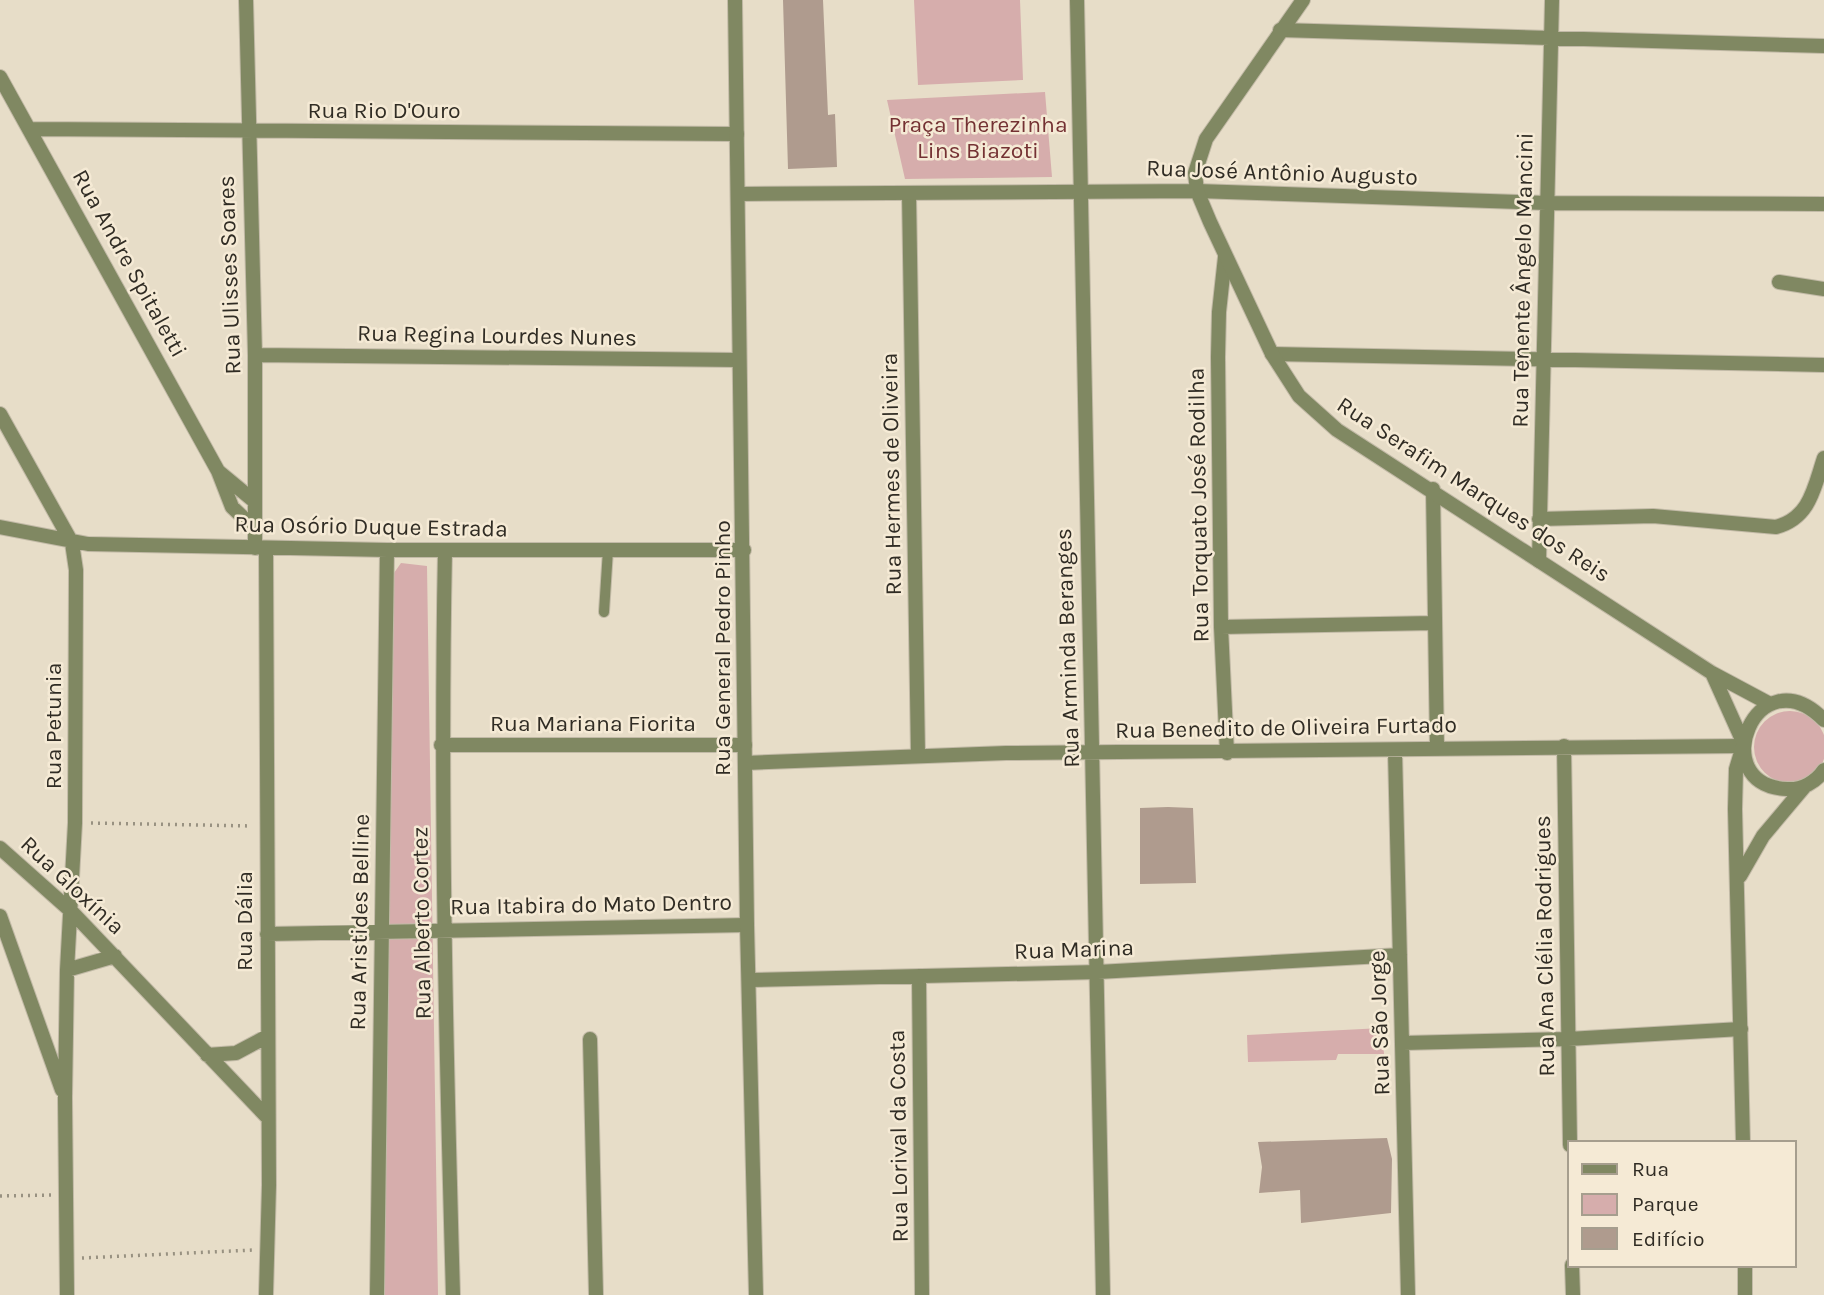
<svg xmlns="http://www.w3.org/2000/svg" width="1824" height="1295" viewBox="0 0 1824 1295" font-family="Karla,sans-serif">
<style>
.green{fill:#d6adac}
.building{fill:#af9b8e}
.lines{fill:none;stroke-linecap:round;stroke-linejoin:round}
.service-casing{stroke:#c2baa7;stroke-width:12}
.minor-casing{stroke:#c2baa7;stroke-width:16}
.tertiary-casing{stroke:#c2baa7;stroke-width:16}
.path{stroke:#989181;stroke-width:3.5;stroke-dasharray:2 5;stroke-linecap:butt}
.service{stroke:#808862;stroke-width:10}
.minor{stroke:#808862;stroke-width:14}
.tertiary{stroke:#808862;stroke-width:14}
.labels{text-anchor:middle;stroke-width:5;stroke-linejoin:round;paint-order:stroke}
.street-label{font-size:23px;fill:#302c24;stroke:#f5ead5}
.park-label{font-size:23px;fill:#743133;stroke:#f5ead5}
</style>
<rect width="100%" height="100%" fill="#e7ddc8"/>
<path class="green" d="M914 0H1020L1023 80 918 85Z
M1045 92 1052 177 905 179 887 100Z
M401 563 427 566 438 1295H384L389 580Z
M1754 747a36 36 0 1 1 72 0a36 36 0 1 1-72 0Z
M1382 1028 1384 1054H1338L1336 1060 1248 1062 1247 1035Z"/>
<path class="building" d="M783 0H823L828 115 835 114 837 167 788 169Z
M1168 807 1193 808 1196 883 1140 884V808Z
M1387 1138 1392 1159 1391 1213 1301 1223 1300 1190 1259 1193 1262 1167 1258 1142Z"/>
<g class="lines">
<g class="service-casing">
<path id="service" d="M604 612 608 550"/>
</g>
<g class="minor-casing">
<path id="minor" d="M246 0 255 355V548
M1077 0 1103 1295
M1280 30 1824 46
M0 77 218 471 232 507 254 528
M31 129 737 134
M1197 191 1546 203 1824 204
M909 193 918 755
M1225 257 1219 312 1218 357 1221 627 1227 753
M1779 282 1824 289
M1272 354 1824 365
M255 355 739 360
M0 414 72 543 76 570 75 823 67 970 65 1098 67 1295
M219 472 253 500
M1433 489 1437 748
M1539 519 1653 516 1776 527C1810 518 1814 488 1824 458
M0 527 88 544 387 550H744
M266 548 269 1185 266 1295
M445 550C440 799 446 1047 453 1295
M1539 561 1552 0
M1221 627 1434 623
M441 745H745
M1564 746 1570 1145
M1395 751 1408 1295
M745 763 1006 753 1743 746
M0 848 71 911 268 1118
M0 916 62 1090
M267 934 747 925
M67 970 115 956
M919 976 922 1295
M750 980 1098 972 1400 955
M590 1039 596 1295
M1403 1043 1568 1039 1741 1029
M207 1055 236 1053 266 1037
M1572 1265 1573 1295
M377 1295 387 550"/>
</g>
<g class="tertiary-casing">
<path id="tertiary" d="M735 0 747 925 756 1295
M1303 0 1206 139 1195 173 1197 191 1210 222 1272 354 1299 396 1337 430 1712 673 1770 704
M739 194 1197 191
M1712 673 1743 742
M1824 720C1757 652 1703 785 1787 789 1802 790 1816 782 1824 770
M1740 876 1763 836 1805 786
M1743 1143 1735 809 1736 769 1743 746
M1745 1265V1295"/>
</g>
<path class="path" d="M91 823 252 826
M0 1196 51 1195
M82 1258 253 1250"/>
<use href="#service" class="service"/>
<use href="#minor" class="minor"/>
<use href="#tertiary" class="tertiary"/>
</g>
<g class="labels">
<g class="street-label">
<text x="384" y="118">Rua Rio D'Ouro</text>
<text transform="translate(1282 172) rotate(2)" y="8">Rua José Antônio Augusto</text>
<text transform="translate(130 263) rotate(61)" y="8">Rua Andre Spitaletti</text>
<text transform="translate(229 275) rotate(-92)" y="8">Rua Ulisses Soares</text>
<text transform="translate(1522 280) rotate(-89)" y="8">Rua Tenente Ângelo Mancini</text>
<text transform="translate(497 335) rotate(1)" y="8">Rua Regina Lourdes Nunes</text>
<text transform="translate(891 474) rotate(-91)" y="8">Rua Hermes de Oliveira</text>
<text transform="translate(1474 489) rotate(33)" y="8">Rua Serafim Marques dos Reis</text>
<text transform="translate(1198 505) rotate(-91)" y="8">Rua Torquato José Rodilha</text>
<text transform="translate(371 526) rotate(1)" y="8">Rua Osório Duque Estrada</text>
<text transform="translate(722 648) rotate(-90)" y="8">Rua General Pedro Pinho</text>
<text transform="translate(1067 648) rotate(-92)" y="8">Rua Arminda Beranges</text>
<text x="593" y="731">Rua Mariana Fiorita</text>
<text transform="translate(53 726) rotate(-90)" y="8">Rua Petunia</text>
<text transform="translate(1286 727) rotate(-1)" y="8">Rua Benedito de Oliveira Furtado</text>
<text transform="translate(73 885) rotate(43)" y="8">Rua Gloxínia</text>
<text transform="translate(591 904) rotate(-1)" y="8">Rua Itabira do Mato Dentro</text>
<text transform="translate(244 921) rotate(-90)" y="8">Rua Dália</text>
<text transform="translate(359 922) rotate(-89)" y="8">Rua Aristides Belline</text>
<text transform="translate(421 923) rotate(-91)" y="8">Rua Alberto Cortez</text>
<text transform="translate(1544 946) rotate(-91)" y="8">Rua Ana Clélia Rodrigues</text>
<text transform="translate(1074 949) rotate(-2)" y="8">Rua Marina</text>
<text transform="translate(1379 1023) rotate(-92)" y="8">Rua São Jorge</text>
<text transform="translate(898 1136) rotate(-91)" y="8">Rua Lorival da Costa</text>
</g>
<g class="park-label">
<text x="978" y="132">Praça Therezinha<tspan x="978" dy="26">Lins Biazoti</tspan></text>
</g>
</g>
<rect x="1568" y="1141" width="228" height="126" fill="#f5ead5" stroke="#a69e8e" stroke-width="2"/>
<rect x="1582" y="1164" width="35" height="10" fill="#808862" stroke="#a69e8e" stroke-width="2"/>
<text x="1632" y="1176" font-size="21" fill="#302c24">Rua</text>
<rect x="1582" y="1194" width="35" height="21" fill="#d6adac" stroke="#a69e8e" stroke-width="2"/>
<text x="1632" y="1211" font-size="21" fill="#302c24">Parque</text>
<rect x="1582" y="1228" width="35" height="21" fill="#af9b8e" stroke="#a69e8e" stroke-width="2"/>
<text x="1632" y="1246" font-size="21" fill="#302c24">Edifício</text>
</svg>
